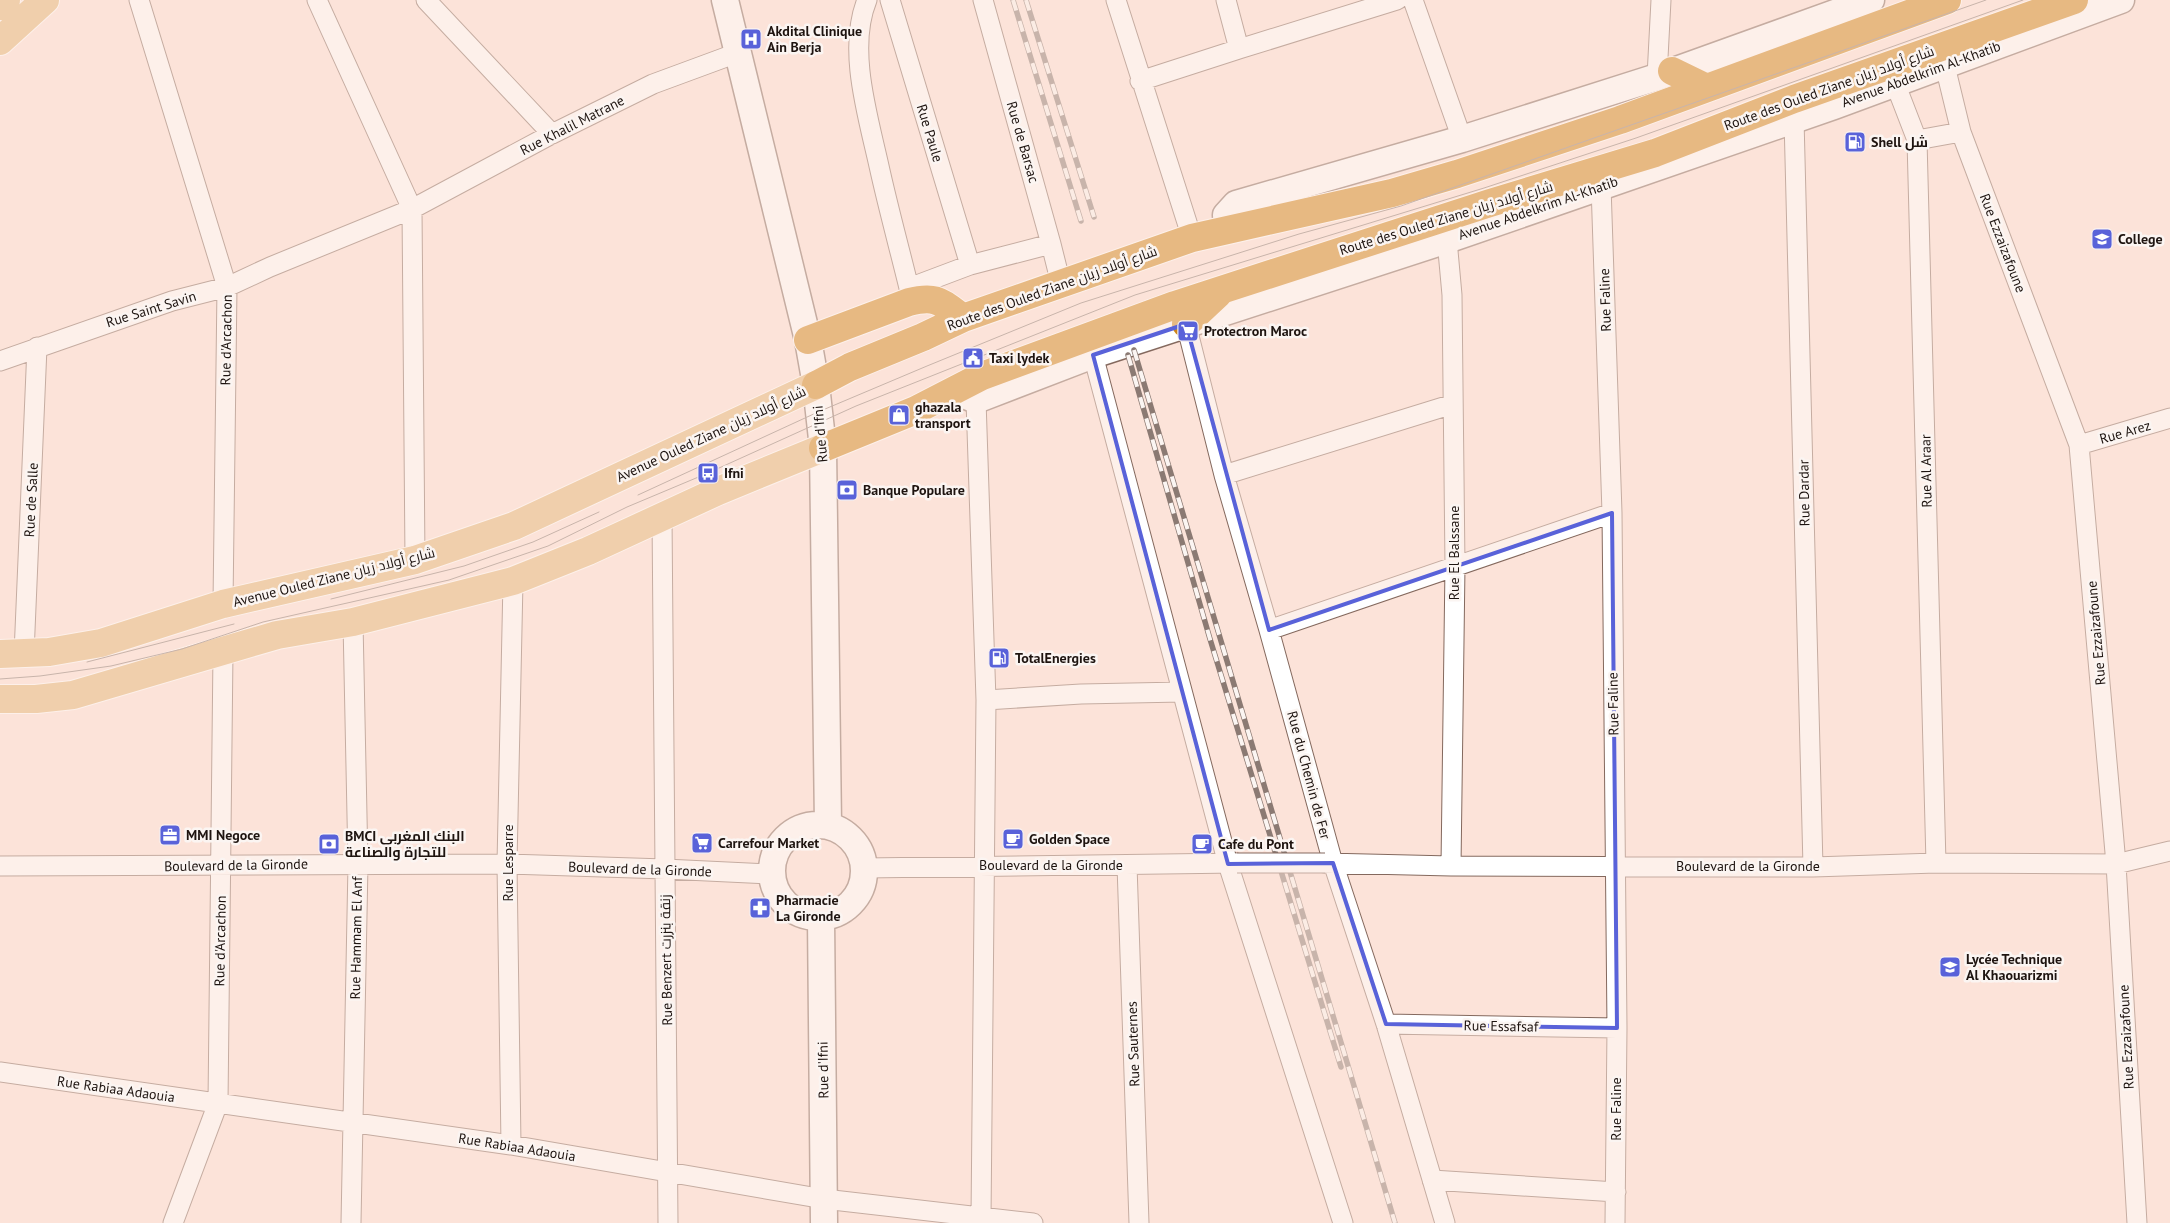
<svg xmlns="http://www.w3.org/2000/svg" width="2170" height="1223" viewBox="0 0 2170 1223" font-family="'PT Sans',Cairo,sans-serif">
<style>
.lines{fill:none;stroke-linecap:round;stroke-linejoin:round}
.street-casing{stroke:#84695e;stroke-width:21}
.secondary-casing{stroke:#84695e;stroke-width:29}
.primary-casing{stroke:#fff;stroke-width:30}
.highway-casing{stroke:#fff;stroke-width:30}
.street{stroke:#fff;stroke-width:19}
.secondary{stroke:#fff;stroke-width:26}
.primary{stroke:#e2b676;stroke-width:28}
.highway{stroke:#ce851a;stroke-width:28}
.tram{stroke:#8b7a73;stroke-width:1}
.rail-casing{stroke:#8b7a73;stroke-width:5.5}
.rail{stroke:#fbf5f2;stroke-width:4;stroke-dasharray:11;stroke-linecap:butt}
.street-bridge-casing{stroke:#84695e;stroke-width:21;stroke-linecap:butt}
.street-bridge{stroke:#fff;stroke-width:19}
.marked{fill:none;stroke:#5962d9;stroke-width:4;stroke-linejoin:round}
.labels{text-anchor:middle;stroke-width:5;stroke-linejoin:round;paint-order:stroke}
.poi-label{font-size:14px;font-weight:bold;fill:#1e1410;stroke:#fbf5f2;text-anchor:start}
.street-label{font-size:14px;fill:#1e1410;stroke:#fbf5f2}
</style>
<rect width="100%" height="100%" fill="#fce3d9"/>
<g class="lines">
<g class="street-casing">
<path id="street" d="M139 0 227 287 223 604
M317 0 412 209 415 560
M426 0 552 134
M867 0C847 49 868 116 879 166 888 207 899 247 909 288V302
M890 0 970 265
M983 0 1051 244 1061 284
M1116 0 1192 238
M1413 0 1462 139
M1239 49 1397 0
M1945 66 1961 132 2079 445 2116 864 2137 1223
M1657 77 1661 0
M1140 81 1239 49 1226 0
M1895 83 1917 140 1936 863
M1794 119 1813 867
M1917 140 1961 132
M1601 186 1612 513 1617 1028 1615 1223
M1447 240 1452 295 1455 566 1451 866
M909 288 970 265 1051 244
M1186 324 1224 475 1269 630 1333 863 1386 1024 1445 1223
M1093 355 1228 864 1343 1223
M0 361 172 301 227 287 270 267 412 209 552 134 653 84 737 53
M976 400 986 700 981 1218
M2079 445 2170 418
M1224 475 1453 404
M662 516 668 1223
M1269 630 1612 513
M24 654 37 347
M986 700 1081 694 1182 692
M1325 863 1451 866 1813 867 1936 863 2116 864 2170 851
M1127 865 1139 1223
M0 866 507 864 665 869 771 874
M864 868 1237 863
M1386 1024 1617 1028
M0 1072 511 1145 824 1199 1033 1223
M511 1145 507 864 513 581
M1432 1180 1616 1192
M173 1223 218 1103 223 652
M351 1223 358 864 353 622"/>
</g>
<g class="secondary-casing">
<path id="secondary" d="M725 0 808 340 816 385 823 448 828 825
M1227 229 1226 215 1236 204 1462 139 1657 77 1871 0
M954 391 976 400 1093 355 1447 240 1834 106 2121 0
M772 871a46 46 0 1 1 92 0a46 46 0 1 1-92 0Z
M821 918 824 1223"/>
</g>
<g class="primary-casing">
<path id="primary" d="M0 6 6 0
M0 41 45 0
M0 654 49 652 101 643 223 604 415 560 514 526 816 385
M0 699H36L73 695 277 635 353 622 513 581 588 551 718 491 823 448"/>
</g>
<g class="highway-casing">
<path id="highway" d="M1672 71 1707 88
M1186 324 1218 294
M808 340 909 302C937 295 941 302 963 318
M816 385 850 367 923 337 963 318 1192 238 1392 193 1457 174 1620 120 1947 0
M823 448 916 410 982 376 1175 305 1490 203 1655 153 1794 99 2074 0"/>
</g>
<use href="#street" class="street"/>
<use href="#secondary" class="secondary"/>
<use href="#primary" class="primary"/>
<use href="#highway" class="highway"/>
<path class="tram" d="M638 495 818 412 927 366 1081 303 1299 234 1401 206 1986 0
M331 599 464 566 533 542 599 512
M87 662 234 624
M0 679 40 676 111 666 182 649 263 622 449 580 548 546 627 507 708 473 856 406 1135 295 1484 188 1636 138 2023 0"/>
<g class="rail-casing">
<path id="rail" d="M1013 0 1081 221
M1026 0 1094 217
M1134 350 1395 1223
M1128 355 1210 639 1341 1067"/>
</g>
<use href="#rail" class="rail"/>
<g class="street-bridge-casing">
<path id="street-bridge" d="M1237 863H1325"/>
</g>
<use href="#street-bridge" class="street-bridge"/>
</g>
<path d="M0 0H2170V1223H0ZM1186 324 1269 630 1612 513 1617 1028 1386 1024 1333 863 1228 864 1093 355Z" fill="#fce3d9" fill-opacity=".55" fill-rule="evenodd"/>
<path class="marked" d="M1186 324 1269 630 1612 513 1617 1028 1386 1024 1333 863 1228 864 1093 355Z"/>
<defs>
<g id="hospital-square" transform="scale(1.125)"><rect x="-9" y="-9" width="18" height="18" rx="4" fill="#5962d9" stroke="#fbf5f2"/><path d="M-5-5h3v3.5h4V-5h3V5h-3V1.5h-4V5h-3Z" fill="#fff"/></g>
<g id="fuel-square" transform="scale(1.125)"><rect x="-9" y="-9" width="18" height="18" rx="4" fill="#5962d9" stroke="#fbf5f2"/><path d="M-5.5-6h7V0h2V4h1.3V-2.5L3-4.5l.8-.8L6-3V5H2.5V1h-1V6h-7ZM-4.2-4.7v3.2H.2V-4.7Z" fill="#fff"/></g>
<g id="university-square" transform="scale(1.125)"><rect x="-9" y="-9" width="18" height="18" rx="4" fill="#5962d9" stroke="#fbf5f2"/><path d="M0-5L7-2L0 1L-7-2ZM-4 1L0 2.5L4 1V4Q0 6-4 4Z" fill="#fff"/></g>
<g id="supermarket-square" transform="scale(1.125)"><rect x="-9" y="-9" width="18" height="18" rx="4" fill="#5962d9" stroke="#fbf5f2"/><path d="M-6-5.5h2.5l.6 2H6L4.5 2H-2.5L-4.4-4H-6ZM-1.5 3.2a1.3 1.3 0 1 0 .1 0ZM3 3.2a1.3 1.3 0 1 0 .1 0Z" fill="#fff"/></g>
<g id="civic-square" transform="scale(1.125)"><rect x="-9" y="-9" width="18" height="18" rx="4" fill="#5962d9" stroke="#fbf5f2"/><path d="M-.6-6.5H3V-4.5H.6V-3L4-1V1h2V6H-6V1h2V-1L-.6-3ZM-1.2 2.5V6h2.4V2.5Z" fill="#fff"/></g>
<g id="shop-square" transform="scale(1.125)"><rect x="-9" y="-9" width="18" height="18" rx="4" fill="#5962d9" stroke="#fbf5f2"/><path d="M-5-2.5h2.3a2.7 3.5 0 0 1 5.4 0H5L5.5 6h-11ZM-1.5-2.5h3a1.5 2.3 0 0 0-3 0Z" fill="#fff"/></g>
<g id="bus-square" transform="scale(1.125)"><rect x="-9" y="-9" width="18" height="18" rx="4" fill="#5962d9" stroke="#fbf5f2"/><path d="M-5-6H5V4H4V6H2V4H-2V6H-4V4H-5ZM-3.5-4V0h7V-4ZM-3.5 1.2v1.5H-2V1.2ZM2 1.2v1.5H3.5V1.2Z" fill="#fff"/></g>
<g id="bank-square" transform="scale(1.125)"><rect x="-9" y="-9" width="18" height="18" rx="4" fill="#5962d9" stroke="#fbf5f2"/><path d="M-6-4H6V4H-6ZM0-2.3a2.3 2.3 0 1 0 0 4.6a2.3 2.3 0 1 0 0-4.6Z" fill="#fff"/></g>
<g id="office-square" transform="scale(1.125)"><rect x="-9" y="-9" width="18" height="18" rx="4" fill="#5962d9" stroke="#fbf5f2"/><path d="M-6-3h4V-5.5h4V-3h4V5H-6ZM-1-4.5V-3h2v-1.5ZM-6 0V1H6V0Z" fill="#fff"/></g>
<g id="cafe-square" transform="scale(1.125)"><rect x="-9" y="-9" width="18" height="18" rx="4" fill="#5962d9" stroke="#fbf5f2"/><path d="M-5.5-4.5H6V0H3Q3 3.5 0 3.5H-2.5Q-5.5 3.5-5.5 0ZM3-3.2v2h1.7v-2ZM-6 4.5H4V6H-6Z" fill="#fff"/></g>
<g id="pharmacy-square" transform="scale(1.125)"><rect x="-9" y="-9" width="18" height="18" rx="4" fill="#5962d9" stroke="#fbf5f2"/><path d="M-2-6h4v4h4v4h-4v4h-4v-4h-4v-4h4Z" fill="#fff"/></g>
<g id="school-square" transform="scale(1.125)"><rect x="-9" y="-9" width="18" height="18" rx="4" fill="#5962d9" stroke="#fbf5f2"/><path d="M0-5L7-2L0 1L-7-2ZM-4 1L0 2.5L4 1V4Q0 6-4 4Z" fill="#fff"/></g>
</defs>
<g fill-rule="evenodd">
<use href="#hospital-square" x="751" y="39"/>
<use href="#fuel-square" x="1855" y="142"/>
<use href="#university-square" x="2102" y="239"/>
<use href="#supermarket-square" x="1188" y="331"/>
<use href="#civic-square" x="973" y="358"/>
<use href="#shop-square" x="899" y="415"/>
<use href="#bus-square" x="708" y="473"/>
<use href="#bank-square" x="847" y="490"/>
<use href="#fuel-square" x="999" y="658"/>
<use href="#office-square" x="170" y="835"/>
<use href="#cafe-square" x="1013" y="839"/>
<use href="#supermarket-square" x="702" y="843"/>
<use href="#bank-square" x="329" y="844"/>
<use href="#cafe-square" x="1202" y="844"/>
<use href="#pharmacy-square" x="760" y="908"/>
<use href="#school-square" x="1950" y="967"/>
</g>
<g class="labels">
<g class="poi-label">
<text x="767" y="36">Akdital Clinique<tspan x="767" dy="16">Ain Berja</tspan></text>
<text x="1871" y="147">Shell شل</text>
<text x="2118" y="244">College</text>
<text x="1204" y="336">Protectron Maroc</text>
<text x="989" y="363">Taxi lydek</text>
<text x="915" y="412">ghazala<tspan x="915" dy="16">transport</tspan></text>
<text x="724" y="478">Ifni</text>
<text x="863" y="495">Banque Populare</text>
<text x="1015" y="663">TotalEnergies</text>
<text x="186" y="840">MMI Negoce</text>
<text x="345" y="841">BMCI البنك المغربي<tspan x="345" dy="16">للتجارة والصناعة</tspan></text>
<text x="1029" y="844">Golden Space</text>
<text x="718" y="848">Carrefour Market</text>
<text x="1218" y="849">Cafe du Pont</text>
<text x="776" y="905">Pharmacie<tspan x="776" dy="16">La Gironde</tspan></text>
<text x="1966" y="964">Lycée Technique<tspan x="1966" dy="16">Al Khaouarizmi</tspan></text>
</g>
<g class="street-label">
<text transform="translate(1921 74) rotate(-20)" y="5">Avenue Abdelkrim Al-Khatib</text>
<text transform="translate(1829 88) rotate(-20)" y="5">Route des Ouled Ziane شارع أولاد زيان</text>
<text transform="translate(572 125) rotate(-27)" y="5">Rue Khalil Matrane</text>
<text transform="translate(930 133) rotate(73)" y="5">Rue Paule</text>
<text transform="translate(1023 142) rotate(74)" y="5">Rue de Barsac</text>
<text transform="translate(1538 208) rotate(-19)" y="5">Avenue Abdelkrim Al-Khatib</text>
<text transform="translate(1446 218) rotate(-17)" y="5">Route des Ouled Ziane شارع أولاد زيان</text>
<text transform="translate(2003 243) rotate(69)" y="5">Rue Ezzaizafoune</text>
<text transform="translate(1052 288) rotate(-20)" y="5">Route des Ouled Ziane شارع أولاد زيان</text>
<text transform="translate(1605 300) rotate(-92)" y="5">Rue Faline</text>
<text transform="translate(151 309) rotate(-17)" y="5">Rue Saint Savin</text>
<text transform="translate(226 340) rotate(-89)" y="5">Rue d'Arcachon</text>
<text transform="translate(2125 432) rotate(-16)" y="5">Rue Arez</text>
<text transform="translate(711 434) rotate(-25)" y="5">Avenue Ouled Ziane شارع أولاد زيان</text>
<text transform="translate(820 434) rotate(-95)" y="5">Rue d'Ifni</text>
<text transform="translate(1926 471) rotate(-91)" y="5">Rue Al Araar</text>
<text transform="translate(1804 493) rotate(-91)" y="5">Rue Dardar</text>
<text transform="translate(31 500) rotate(-87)" y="5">Rue de Salle</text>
<text transform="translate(1454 553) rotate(-90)" y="5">Rue El Balssane</text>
<text transform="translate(334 577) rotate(-14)" y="5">Avenue Ouled Ziane شارع أولاد زيان</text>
<text transform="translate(2096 633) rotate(-95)" y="5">Rue Ezzaizafoune</text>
<text transform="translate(1613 704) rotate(-91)" y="5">Rue Faline</text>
<text transform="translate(1309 775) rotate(75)" y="5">Rue du Chemin de Fer</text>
<text transform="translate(508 863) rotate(-90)" y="5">Rue Lesparre</text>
<text transform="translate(236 865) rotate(-1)" y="5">Boulevard de la Gironde</text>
<text x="1051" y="870">Boulevard de la Gironde</text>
<text x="1748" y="871">Boulevard de la Gironde</text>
<text transform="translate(640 869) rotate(2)" y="5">Boulevard de la Gironde</text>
<text transform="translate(356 938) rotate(-89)" y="5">Rue Hammam El Anf</text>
<text transform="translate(220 941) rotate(-89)" y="5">Rue d'Arcachon</text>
<text transform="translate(666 960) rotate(-91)" y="5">Rue Benzert زنقة بنزرت</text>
<text transform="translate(1501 1026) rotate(1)" y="5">Rue Essafsaf</text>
<text transform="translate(2126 1037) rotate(-93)" y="5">Rue Ezzaizafoune</text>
<text transform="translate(1133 1044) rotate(-92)" y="5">Rue Sauternes</text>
<text transform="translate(823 1070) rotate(-91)" y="5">Rue d'Ifni</text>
<text transform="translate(116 1089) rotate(8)" y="5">Rue Rabiaa Adaouia</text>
<text transform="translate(1616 1109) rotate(-90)" y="5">Rue Faline</text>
<text transform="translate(517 1147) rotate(9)" y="5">Rue Rabiaa Adaouia</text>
</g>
</g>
</svg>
